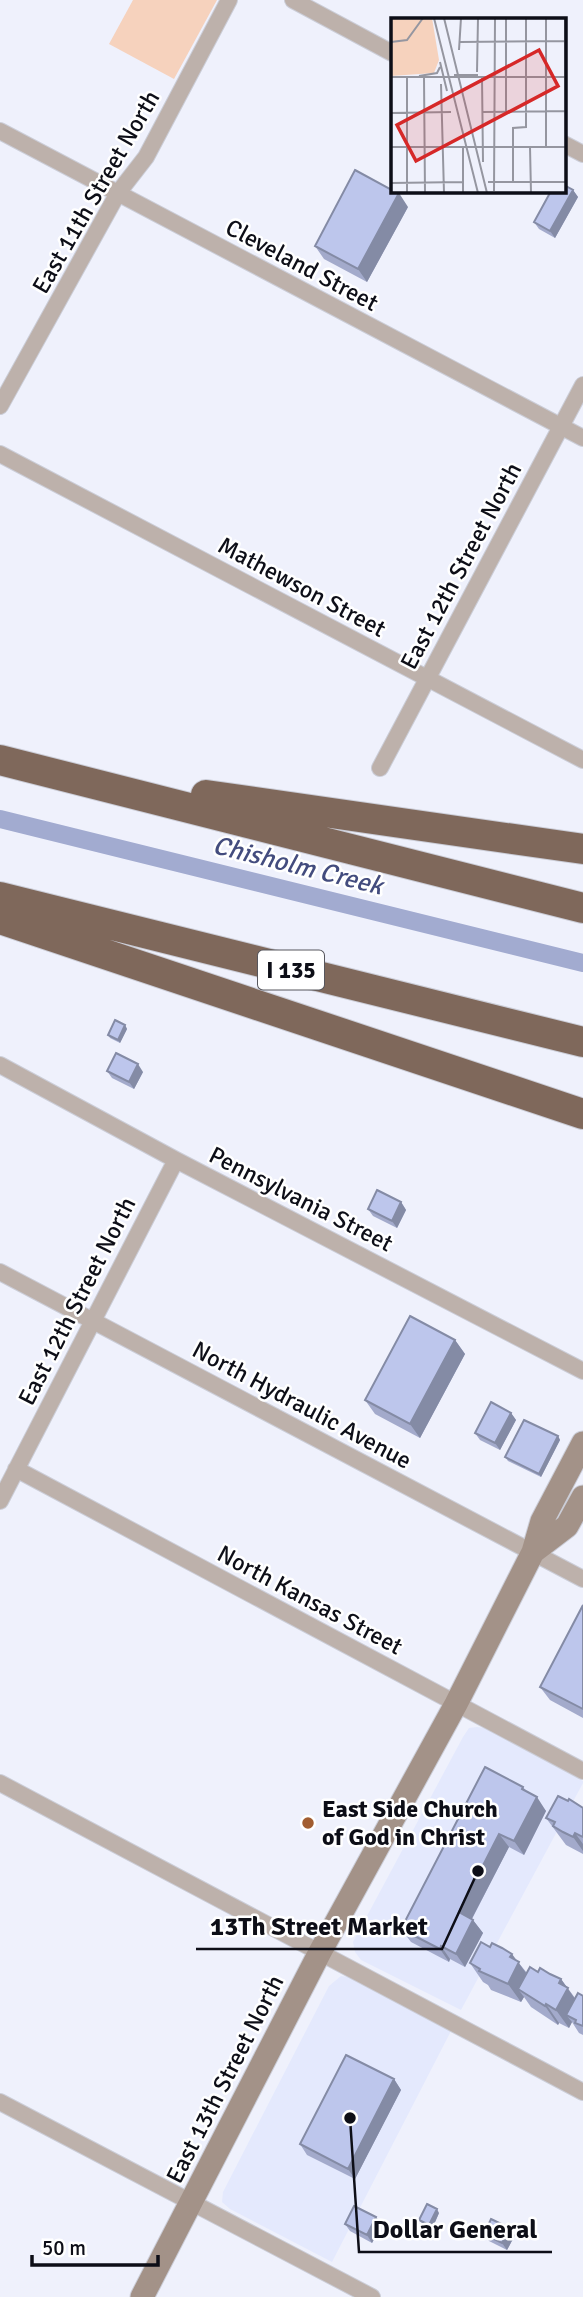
<svg xmlns="http://www.w3.org/2000/svg" width="583" height="2297" viewBox="0 0 583 2297" font-family="Signika,sans-serif">
<style>
.built{fill:#e4e9fd}
.green{fill:#f6d2bd}
.lines{fill:none;stroke-linecap:round;stroke-linejoin:round}
.canal{stroke:#a2abd0;stroke-width:18}
.street-casing{stroke:#cbcdd7;stroke-width:18}
.secondary-casing{stroke:#cbcdd7;stroke-width:25}
.highway-casing{stroke:#cbcdd7;stroke-width:32}
.street{stroke:#bdb1ab;stroke-width:16}
.secondary{stroke:#a39288;stroke-width:23}
.highway{stroke:#7f685b;stroke-width:30}
.wall{fill:#a3aacb}
.shaded-wall{fill:#848ba5}
.building{fill:#bdc6ec;stroke:#848ba5;stroke-width:2}
.poi-dot{fill:#a15c30;stroke:#fff;stroke-width:2.5}
.labels{text-anchor:middle;stroke-width:5;stroke-linejoin:round;paint-order:stroke}
.shield{fill:#fff;stroke:#56565d;stroke-width:2}
.shield-label{font-size:23px;font-weight:bold;fill:#0d0e17}
.street-label{font-size:24px;fill:#0d0e17;stroke:#fff}
.poi-label{font-size:24px;font-weight:bold;fill:#0d0e17;stroke:#fff;text-anchor:start}
.water-label{font-size:26px;font-style:italic;fill:#434c7e;stroke:#fff}
.inset-road{fill:none;stroke:#9596a0;stroke-width:2}
.view{fill:#d62828;fill-opacity:0.15;stroke:#d62828;stroke-width:3.5}
.inset-edge{fill:none;stroke:#0d0e17;stroke-width:3.5}
.leader{fill:none;stroke:#0d0e17;stroke-width:2.5}
.callout-dot{fill:#0d0e17;stroke:#fff;stroke-width:2.5}
.callout-label{font-size:26px;text-anchor:middle;font-weight:bold;fill:#0d0e17;stroke:#fff;stroke-width:5;stroke-linejoin:round;paint-order:stroke}
</style>
<rect width="100%" height="100%" fill="#eff1fc"/>
<path class="built" d="M477 1727 485 1728 583 1781V1783L461 2010 361 1960 355 1952 353 1942 463 1737 469 1728Z
M341 1976 349 1977 451 2031 332 2262 230 2209 222 2202 223 2192 329 1986Z"/>
<path class="green" d="M133 0H217L174 79 109 44Z"/>
<g class="lines">
<path class="canal" d="M0 819 583 963"/>
<g class="street-casing">
<path id="street" d="M293 0 392 53
M0 131 583 438
M564 144 583 154
M0 406 118 193 146 157 229 0
M0 454 583 760
M380 768 583 385
M0 1065 176 1160 583 1371
M0 1272 583 1579
M16 1469 583 1771
M0 1501 176 1160
M0 1783 583 2092
M0 2102 372 2297"/>
</g>
<g class="secondary-casing">
<path id="secondary" d="M533 1552 567 1526 583 1497
M142 2297 320 1952 456 1704 533 1552 542 1521 583 1443"/>
</g>
<g class="highway-casing">
<path id="highway" d="M0 760 583 908
M206 795 583 849
M0 897 583 1042
M0 919 583 1114"/>
</g>
<use href="#street" class="street"/>
<use href="#secondary" class="secondary"/>
<use href="#highway" class="highway"/>
</g>
<path class="wall" d="M573 190 578 197 555 238 539 229 534 222Z
M408 207 367 282 324 259 315 246Z
M125 1025 127 1029 120 1043 110 1038 108 1035Z
M107 1071 143 1072 134 1089 112 1078Z
M401 1202 406 1210 397 1228 373 1216 368 1209Z
M455 1340 465 1354 420 1438 375 1414 365 1400Z
M511 1413 516 1420 500 1450 480 1440 475 1433Z
M558 1436 560 1440 541 1477 508 1461 505 1457Z
M583 1605V1718L550 1700 540 1687Z
M523 1787 527 1792 546 1811 524 1855 509 1847 472 1919 483 1933 465 1967 450 1959 449 1962 411 1942 401 1929Z
M568 1801 583 1808V1854L566 1845 546 1818Z
M518 1962 527 1973 538 1972 561 1979 575 1998 583 1996V2035L579 2033 572 2022 569 2028 559 2023 558 2025 531 2007 524 1997 521 2002 491 1990 488 1985 483 1982 470 1963Z
M394 2079 401 2090 355 2179 307 2155 300 2144Z
M439 2213 432 2229 422 2223 419 2220Z
M376 2217 382 2225 372 2243 350 2231 345 2224Z
M484 2234 515 2235 507 2250 489 2241Z"/>
<path class="shaded-wall" d="M573 190 578 197 555 238 550 231Z
M399 193 408 207 367 282 358 269Z
M125 1025 127 1029 120 1043 118 1040Z
M138 1064 143 1072 134 1089 129 1082Z
M401 1202 406 1210 397 1228 392 1221Z
M455 1340 465 1354 420 1438 410 1424Z
M511 1413 516 1420 500 1450 495 1443Z
M558 1436 560 1440 541 1477 539 1474Z
M537 1797 546 1811 524 1855 514 1841Z
M575 1833 583 1844V1851L573 1837Z
M499 1834 509 1847 468 1926 459 1912Z
M473 1920 483 1933 465 1967 456 1954Z
M441 1946 450 1959 449 1962 440 1949Z
M512 1954 532 1981 518 1989 524 1997 521 2002 508 1984 510 1957Z
M561 1979 580 2006 566 2015 572 2022 569 2028 556 2010 559 1983Z
M546 2004 559 2023 558 2025 545 2006Z
M394 2079 401 2090 355 2179 348 2169Z
M437 2209 439 2213 432 2229 429 2225Z
M376 2217 382 2225 372 2243 367 2235Z
M510 2228 515 2235 507 2250 502 2243Z"/>
<path class="building" d="M355 170 392 190V191L399 193 358 269 315 246Z
M564 185 573 190 550 231 534 222 551 191H564Z
M115 1020 125 1025 118 1040 108 1035Z
M116 1053 138 1064 129 1082 107 1071Z
M377 1190 401 1202 392 1221 368 1209Z
M410 1316 455 1340 410 1424 365 1400Z
M491 1402 511 1413 495 1443 475 1433Z
M524 1420 558 1436 539 1474 505 1457Z
M583 1605V1709L540 1687Z
M485 1767 523 1787 522 1789 537 1797 514 1841 499 1834 459 1912 473 1920 456 1954 441 1946 440 1949 401 1929Z
M558 1796 568 1801 569 1799 583 1808V1837L575 1833 573 1837 563 1832 553 1826 555 1822 546 1818Z
M481 1942 490 1947 492 1943 502 1948 512 1954 510 1957 519 1962 508 1984 479 1971 480 1969 470 1963Z
M530 1967 538 1972 540 1968 550 1974 561 1979 559 1983 568 1988 556 2010 546 2004 545 2006 518 1989Z
M578 1993 583 1996V2026L575 2023 576 2020 566 2015Z
M346 2055 394 2079 348 2169 300 2144Z
M427 2204 437 2209 429 2225 419 2220Z
M354 2206 376 2217 367 2235 345 2224Z
M491 2219 510 2228 502 2243 484 2234Z"/>
<circle class="poi-dot" cx="308" cy="1823" r="7"/>
<g class="labels">
<rect class="shield" x="258" y="950.5" width="66" height="39" rx="5"/>
<g class="shield-label">
<text x="291" y="978">I 135</text>
</g>
<g class="street-label">
<text transform="translate(96 192) rotate(-60)" y="8">East 11th Street North</text>
<text transform="translate(302 265) rotate(28)" y="8">Cleveland Street</text>
<text transform="translate(461 566) rotate(-62)" y="8">East 12th Street North</text>
<text transform="translate(302 587) rotate(28)" y="8">Mathewson Street</text>
<text transform="translate(301 1199) rotate(27)" y="8">Pennsylvania Street</text>
<text transform="translate(77 1301) rotate(-63)" y="8">East 12th Street North</text>
<text transform="translate(302 1405) rotate(28)" y="8">North Hydraulic Avenue</text>
<text transform="translate(310 1600) rotate(28)" y="8">North Kansas Street</text>
<text transform="translate(225 2079) rotate(-63)" y="8">East 13th Street North</text>
</g>
<g class="poi-label">
<text x="322" y="1817">East Side Church<tspan x="322" dy="28">of God in Christ</tspan></text>
</g>
<g class="water-label">
<text transform="translate(298 865) rotate(14)" y="9">Chisholm Creek</text>
</g>
</g>
<g transform="translate(391 18)">
<rect width="175" height="175" fill="#eff1fc"/>
<path d="M0 0H41L48 42 43 55 0 58Z" fill="#f6d2bd"/>
<path class="inset-road" d="M43 0 87 175M53 0 96 175M155 0V129M174 0 175 175M0 24 16 22 32 0M69 24 174 23M68 32 70 0M49 44 56 73M86 54 87 0M63 57H87M28 58 46 55 49 49M0 59H175M16 59V175M33 60 34 175M91 60 92 144M50 66 53 175M91 94 174 93M115 94V0M0 95 60 94M0 129H175M139 129 140 175M72 130V175M97 164H175M122 164V110L135 109V0M0 165 72 164M103 173 104 0"/>
<path class="view" d="M148 32 167 68 25 143 6 107Z"/>
<rect width="175" height="175" class="inset-edge"/>
</g>
<path class="leader" d="M478 1871L442 1949H196M350 2118L359 2252H552"/>
<g class="callout-dot">
<circle cx="478" cy="1871" r="7"/>
<circle cx="350" cy="2118" r="7"/>
</g>
<g class="callout-label">
<text x="319" y="1935">13Th Street Market</text>
<text x="455" y="2238">Dollar General</text>
</g>
<path d="M32 2255v10h126v-10" fill="none" stroke="#0d0e17" stroke-width="3.5"/>
<text x="42" y="2255" font-size="21" fill="#0d0e17" stroke="#ffffff" stroke-width="5" paint-order="stroke">50 m</text>
</svg>
